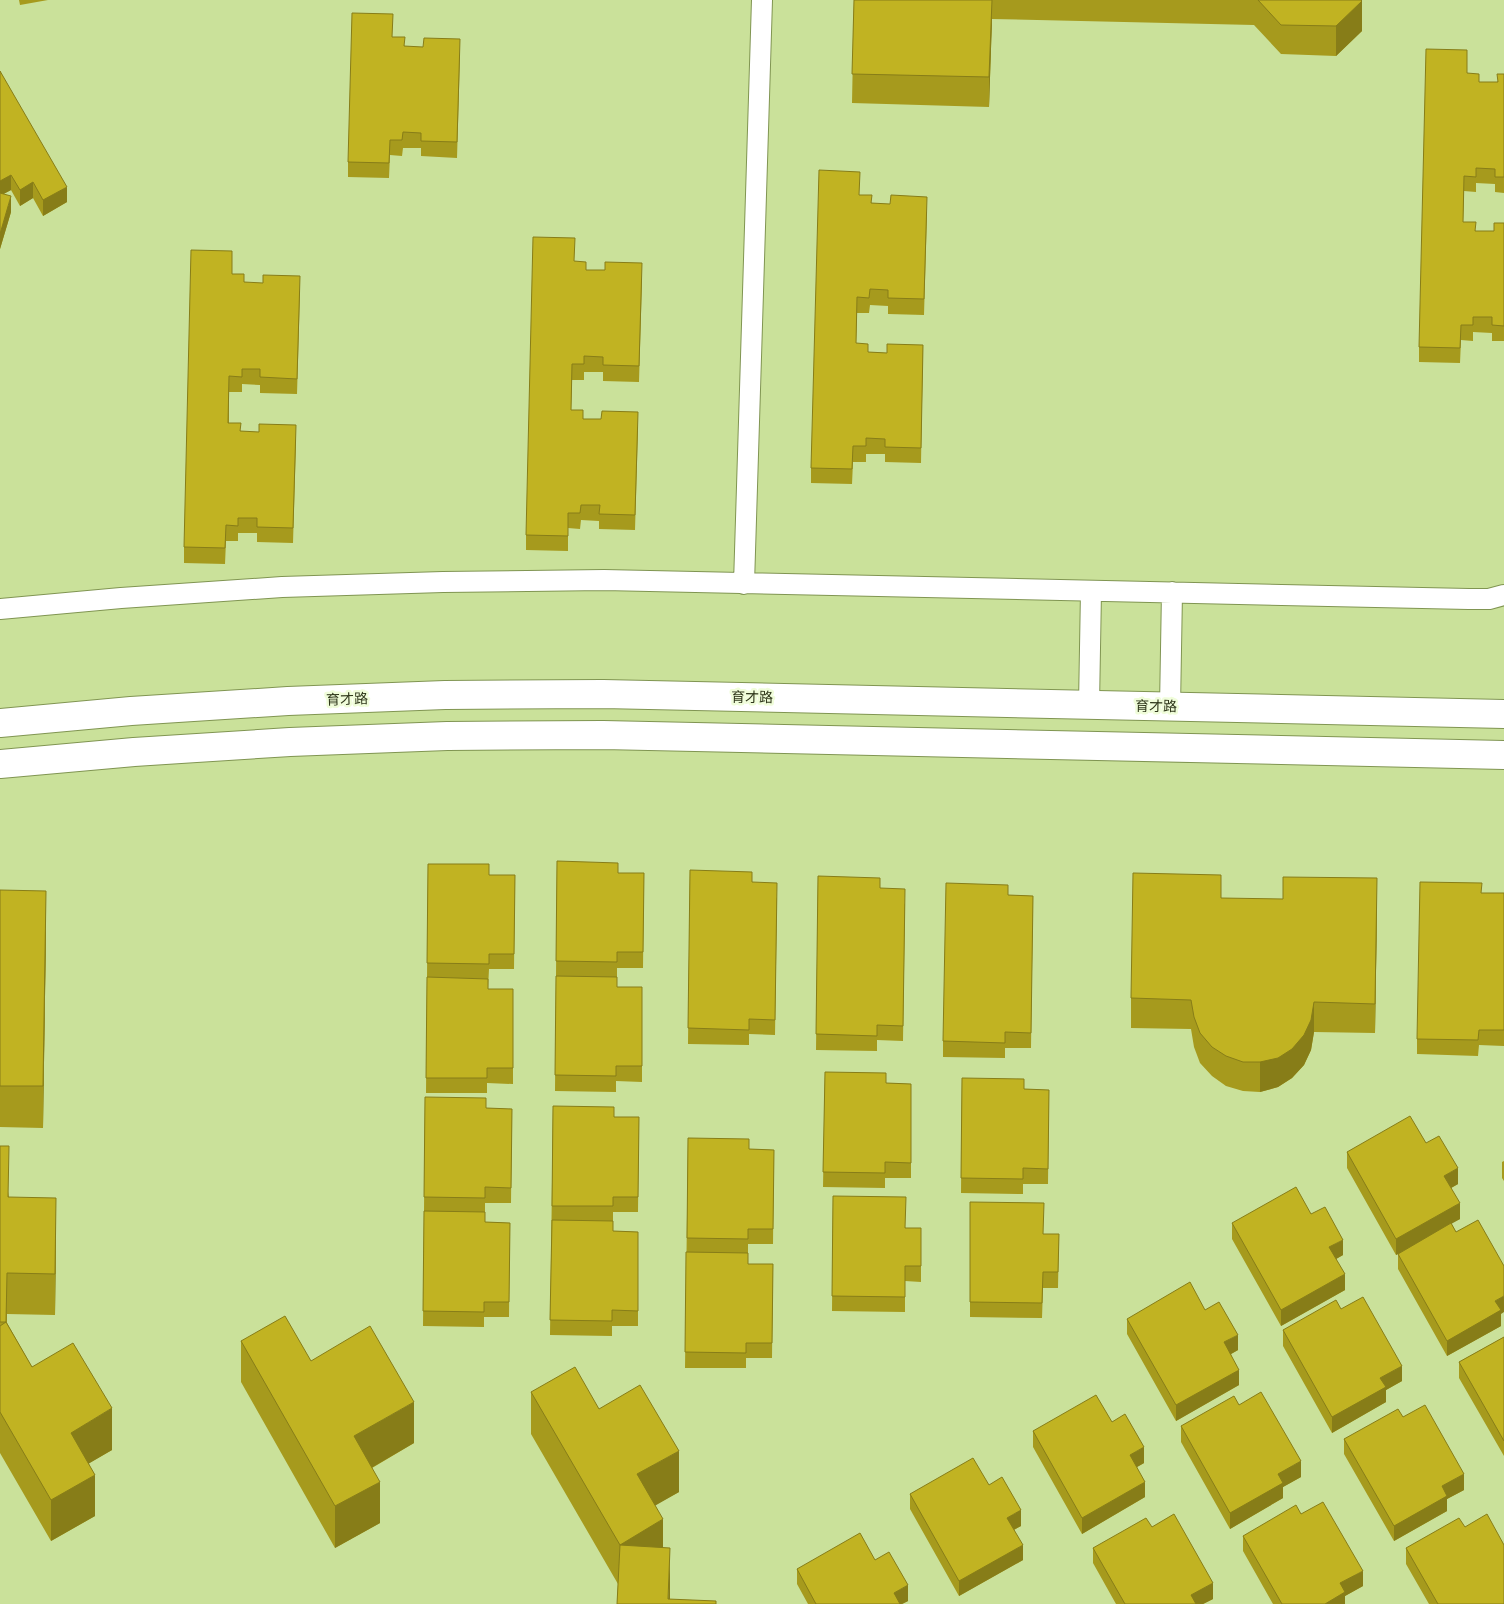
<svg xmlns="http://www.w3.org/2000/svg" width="1504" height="1604" viewBox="0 0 1504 1604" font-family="'IBM Plex Serif','Noto Sans SC',serif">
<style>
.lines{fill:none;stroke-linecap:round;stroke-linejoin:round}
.service-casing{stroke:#809552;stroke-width:22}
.tertiary-casing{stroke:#809552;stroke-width:30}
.service{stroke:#fff;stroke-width:20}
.tertiary{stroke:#fff;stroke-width:28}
.wall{fill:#a69a1d}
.shaded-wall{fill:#877d18}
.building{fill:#c1b322;stroke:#877d18}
.labels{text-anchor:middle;stroke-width:5;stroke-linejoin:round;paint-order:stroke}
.street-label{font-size:14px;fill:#2f371b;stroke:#f0fdda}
</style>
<rect width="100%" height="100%" fill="#cae19a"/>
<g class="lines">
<g class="service-casing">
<path id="service" d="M744 584 762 0
M0 609 121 598 282 587 443 582 604 580 1469 599H1489L1504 595
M1089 705 1091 591
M1170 707 1172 592"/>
</g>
<g class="tertiary-casing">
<path id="tertiary" d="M0 723 131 711 288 701 445 695 603 694 1504 714
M0 764 134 752 290 742 447 736 603 735 1504 755"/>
</g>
<use href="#service" class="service"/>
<use href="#tertiary" class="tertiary"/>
</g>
<path class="wall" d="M19 0H48L20 5Z
M854 0H1361L1362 31 1336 56 1281 54 1254 25 992 19 989 107 852 103Z
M393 37 405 46 460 55 457 158 421 156V148H403L402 156 390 155 389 178 348 177V162Z
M0 71 67 202 43 216 33 198 20 206 11 190 3 194 11 212 0 249Z
M1467 73 1479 82H1497L1504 74V193L1495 192V184L1476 183V192L1464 191 1463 222 1476 231H1494L1504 223V341H1492V333L1473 332V341L1461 340 1460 363 1419 362V347Z
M859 195 872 203 927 212 924 315 888 314V306L870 305 869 313H857L856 343 868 352 887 353 923 345 921 463 885 462V454H866V462H853L852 484 811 483V468Z
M575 261 586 270 642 279 639 382 603 381V372H584V380H572L571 410 583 419 638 427 635 530 599 529V521L581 520 580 529 568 528V551L526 550V535Z
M232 274 244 282 300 291 297 394 260 393V385L242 384V392H229V423L241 431 296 440 293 543 257 542V533H238V541H226L225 564 184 563V547Z
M557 861 618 873H644L643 968H617V987H642V1082L616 1081V1092L555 1091Z
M428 864 489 875H515L514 969H489L488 989H513V1084L487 1083V1093H426Z
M690 870 752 882 777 898 775 1035 749 1034V1045L688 1044Z
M818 876 880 888 905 904 903 1041 877 1040V1051L816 1050Z
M0 890 46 932 43 1128 0 1127Z
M1482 893H1504V1046L1479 1045 1478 1056 1417 1054V1039Z
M1008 895 1033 896 1031 1048H1005V1058L943 1057V1041Z
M1221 898 1377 908 1375 1033 1314 1032 1311 1050 1304 1065 1292 1078 1278 1087 1260 1092 1243 1091 1226 1086 1212 1076 1200 1063 1194 1047 1191 1029 1131 1028V998Z
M825 1072 886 1083 911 1084V1178H885V1188L823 1187Z
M962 1078 1024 1089 1049 1090 1048 1184H1023V1194L961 1193Z
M425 1097 486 1108 512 1109 511 1203H485V1222L510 1223 509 1317H484V1327L423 1326Z
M553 1106 614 1117H639L638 1212H613V1231L638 1232V1326H612V1336L550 1335Z
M688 1138 749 1149 774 1150 773 1244H748V1264H773L772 1358H746V1368H685Z
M1426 1143 1458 1184 1451 1188 1460 1219 1451 1223 1501 1314V1326L1447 1356 1398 1269V1254L1396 1255 1347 1168V1152Z
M0 1146 9 1197 56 1239 55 1315 7 1314V1323L32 1367 112 1450 89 1463 95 1516 51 1541 0 1453Z
M1504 1161V1181L1502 1178V1162Z
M833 1196 906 1228H921V1282L905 1281V1312L832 1311Z
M970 1202 1043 1234H1059L1058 1288H1043L1042 1318 970 1317Z
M1311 1214 1343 1255 1336 1259 1345 1290 1281 1326 1232 1239V1223Z
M1341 1309 1402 1381 1386 1390V1402L1332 1433 1283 1346V1330Z
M1205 1310 1238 1350 1231 1354 1239 1385 1176 1421 1127 1334V1319Z
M1504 1337V1456L1459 1378V1362Z
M241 1341 414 1443 372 1468 380 1523 335 1548 241 1382Z
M531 1392 599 1409 679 1492 655 1505 670 1589 617 1604 618 1584 531 1434Z
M1239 1405 1301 1477 1283 1487V1498L1230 1529 1181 1442V1426Z
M1403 1417 1464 1490 1447 1499V1511L1394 1541 1344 1454V1439Z
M1112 1422 1144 1463 1137 1467 1145 1497 1082 1534 1033 1447V1431Z
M989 1485 1021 1526 1014 1530 1023 1560 959 1596 910 1509V1494Z
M1301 1514 1363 1586 1345 1596V1604H1273L1243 1551V1536Z
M1152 1527 1213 1599 1203 1604H1116L1093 1563V1548Z
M1406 1548 1504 1604H1429L1406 1564Z
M875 1560 908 1601 902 1604H808L797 1584V1569Z"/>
<path class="shaded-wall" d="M992 0V19L989 107V77Z
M1362 1V31L1336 56V26Z
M11 175V190L0 196V181Z
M33 182V198L20 206V190Z
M67 187V202L43 216V200Z
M11 196V212L0 249V234Z
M1377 878V908L1375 1033V1004Z
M46 891V932L43 1128V1086Z
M1314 1002V1032L1311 1050 1304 1065 1292 1078 1278 1087 1260 1092V1062Z
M1458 1168V1184L1444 1192V1176Z
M56 1198V1239L55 1315V1274Z
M1460 1203V1219L1396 1255V1239Z
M1343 1240V1255L1329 1263V1247Z
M1345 1274V1290L1281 1326V1310Z
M1504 1296V1312L1501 1314V1326L1447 1356V1341L1495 1301Z
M1238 1335V1350L1224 1358V1342Z
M1402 1366V1381L1386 1390V1402L1332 1433V1417L1380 1378Z
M1239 1370V1385L1176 1421V1405Z
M414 1402V1443L354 1478V1436Z
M112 1408V1450L71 1474V1433Z
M1144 1447V1463L1130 1471V1455Z
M679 1451V1492L637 1516V1474Z
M1301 1461V1477L1283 1487V1498L1230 1529V1513L1278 1474Z
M1464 1474V1490L1447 1499V1511L1394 1541V1526L1442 1486Z
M95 1475V1516L51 1541V1500Z
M380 1482V1523L335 1548V1506Z
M1145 1482V1497L1082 1534V1518Z
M1021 1510V1526L1007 1533V1518Z
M663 1519V1560L620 1545Z
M1023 1545V1560L959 1596V1581Z
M670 1548V1604H668Z
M1363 1571V1586L1345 1596V1604H1325L1340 1583Z
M1213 1583V1599L1203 1604H1191V1595Z
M908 1585V1601L902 1604H894V1593Z"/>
<path class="building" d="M854 0H992L989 77 852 74Z
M1258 0H1361L1362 1 1336 26 1281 25Z
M352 13 393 14 392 37H405L404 46 423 47 424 38 460 39 457 142 421 141V133L403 132 402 140H390L389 163 348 162Z
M1426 49 1467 50V73L1479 74V82H1498L1497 74H1504V177H1495V169L1476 168V177L1464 176 1463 222H1476L1475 231H1494V223H1504V326L1492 325V317H1473V325H1461L1460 348 1419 347Z
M0 71 67 187 43 200 33 182 20 190 11 175 0 181Z
M819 170 860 172 859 195H872L871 203 890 204 891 195 927 197 924 299 888 298V290L870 289 869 298 857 297 856 343 868 344V352L887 353V344L923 345 921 448 885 447V439L866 438V446H853L852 469 811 468Z
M0 193 11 196 0 234Z
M533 237 575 238 574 261 586 262V270H605V262L642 263 639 366 603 365V357L584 356V364H572L571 410H583V419H601L602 411 638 412 635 515 599 514 600 505H581L580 513H568V536L526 535Z
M191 250 232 251V274H244V282L263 283V275L300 276 297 379 260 377V369H242V377L229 376 228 423H241L240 431 259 432V424L296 425 293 528 257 527V518H238V526L226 525 225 548 184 547Z
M557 861 618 863V873H644L643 952H617V962L556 961Z
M428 864H489V875H515L514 954H489V964L427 963Z
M690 870 752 872V882L777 883 775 1020 749 1019V1030L688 1028Z
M1133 873 1221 875V898L1283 899V877L1377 878 1375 1004 1314 1002 1311 1020 1304 1035 1292 1049 1278 1058 1260 1062H1243L1226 1056 1212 1047 1200 1033 1194 1017 1191 1000 1131 998Z
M818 876 880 878V888L905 889 903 1026 877 1025V1036L816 1034Z
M1420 882 1482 883 1481 893H1504V1030H1479L1478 1040 1417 1039Z
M946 883 1008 885V895L1033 896 1031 1033 1005 1032V1043L943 1041Z
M0 890 46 891 43 1086H0Z
M556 976 617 977V987H642V1066H616V1076L555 1075Z
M427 977 488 979V989H513V1068H487V1078H426Z
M825 1072 886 1073V1083L911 1084V1163L885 1162V1173L823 1172Z
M962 1078 1024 1079V1089L1049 1090 1048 1169 1023 1168V1179L961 1178Z
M425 1097 486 1098V1108L512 1109 511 1188 485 1187V1198L424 1197Z
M553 1106 614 1107V1117H639L638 1197H613V1206H552Z
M1410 1116 1426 1143 1439 1136 1458 1168 1444 1176 1460 1203 1396 1239 1347 1152Z
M688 1138 749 1139V1149L774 1150 773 1229H748V1239L687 1238Z
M0 1146H9L8 1197 56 1198 55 1274 7 1273 6 1322H0Z
M1296 1187 1311 1214 1325 1207 1343 1240 1329 1247 1345 1274 1281 1310 1232 1223Z
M833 1196 906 1197 905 1228H921V1266H905V1297L832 1296Z
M970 1202 1044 1203 1043 1234H1059L1058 1272H1043L1042 1303 970 1302Z
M424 1211 485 1212V1222L510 1223 509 1302H484V1312L423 1311Z
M552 1220 613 1221V1231L638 1232V1311L612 1310V1321L550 1320Z
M1478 1220 1504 1266V1296L1495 1301 1501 1310 1447 1341 1398 1254 1451 1223 1456 1232Z
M686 1252 748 1253V1264H773L772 1343H746V1353L685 1352Z
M1190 1282 1205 1310 1219 1302 1238 1335 1224 1342 1239 1370 1176 1405 1127 1319Z
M1363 1297 1402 1366 1380 1378 1386 1387 1332 1417 1283 1330 1336 1300 1341 1309Z
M285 1316 311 1361 370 1326 414 1402 354 1436 380 1482 335 1506 241 1341Z
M6 1322 32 1367 73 1343 112 1408 71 1433 95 1475 51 1500 0 1412V1326Z
M1504 1337V1441L1459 1362Z
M575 1367 599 1409 640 1385 679 1451 637 1474 663 1519 620 1545 531 1392Z
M1261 1392 1301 1461 1278 1474 1283 1483 1230 1513 1181 1426 1234 1396 1239 1405Z
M1096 1395 1112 1422 1125 1414 1144 1447 1130 1455 1145 1482 1082 1518 1033 1431Z
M1425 1405 1464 1474 1442 1486 1447 1496 1394 1526 1344 1439 1398 1409 1403 1417Z
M973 1458 989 1485 1002 1477 1021 1510 1007 1518 1023 1545 959 1581 910 1494Z
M1323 1502 1363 1571 1340 1583 1345 1592 1325 1604H1282L1243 1536 1296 1505 1301 1514Z
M1174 1514 1213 1583 1191 1595 1196 1604H1125L1093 1548 1146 1518 1152 1527Z
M1487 1514 1504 1545V1604H1438L1406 1548 1459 1518 1465 1527Z
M860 1533 875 1560 889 1552 908 1585 894 1593 900 1604H816L797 1569Z
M620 1545 670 1548 668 1599 716 1601V1604H617Z"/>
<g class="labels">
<g class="street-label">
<text transform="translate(752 697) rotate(1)" y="5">育才路</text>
<text transform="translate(347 699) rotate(-2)" y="5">育才路</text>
<text transform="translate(1156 706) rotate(1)" y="5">育才路</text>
</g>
</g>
</svg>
